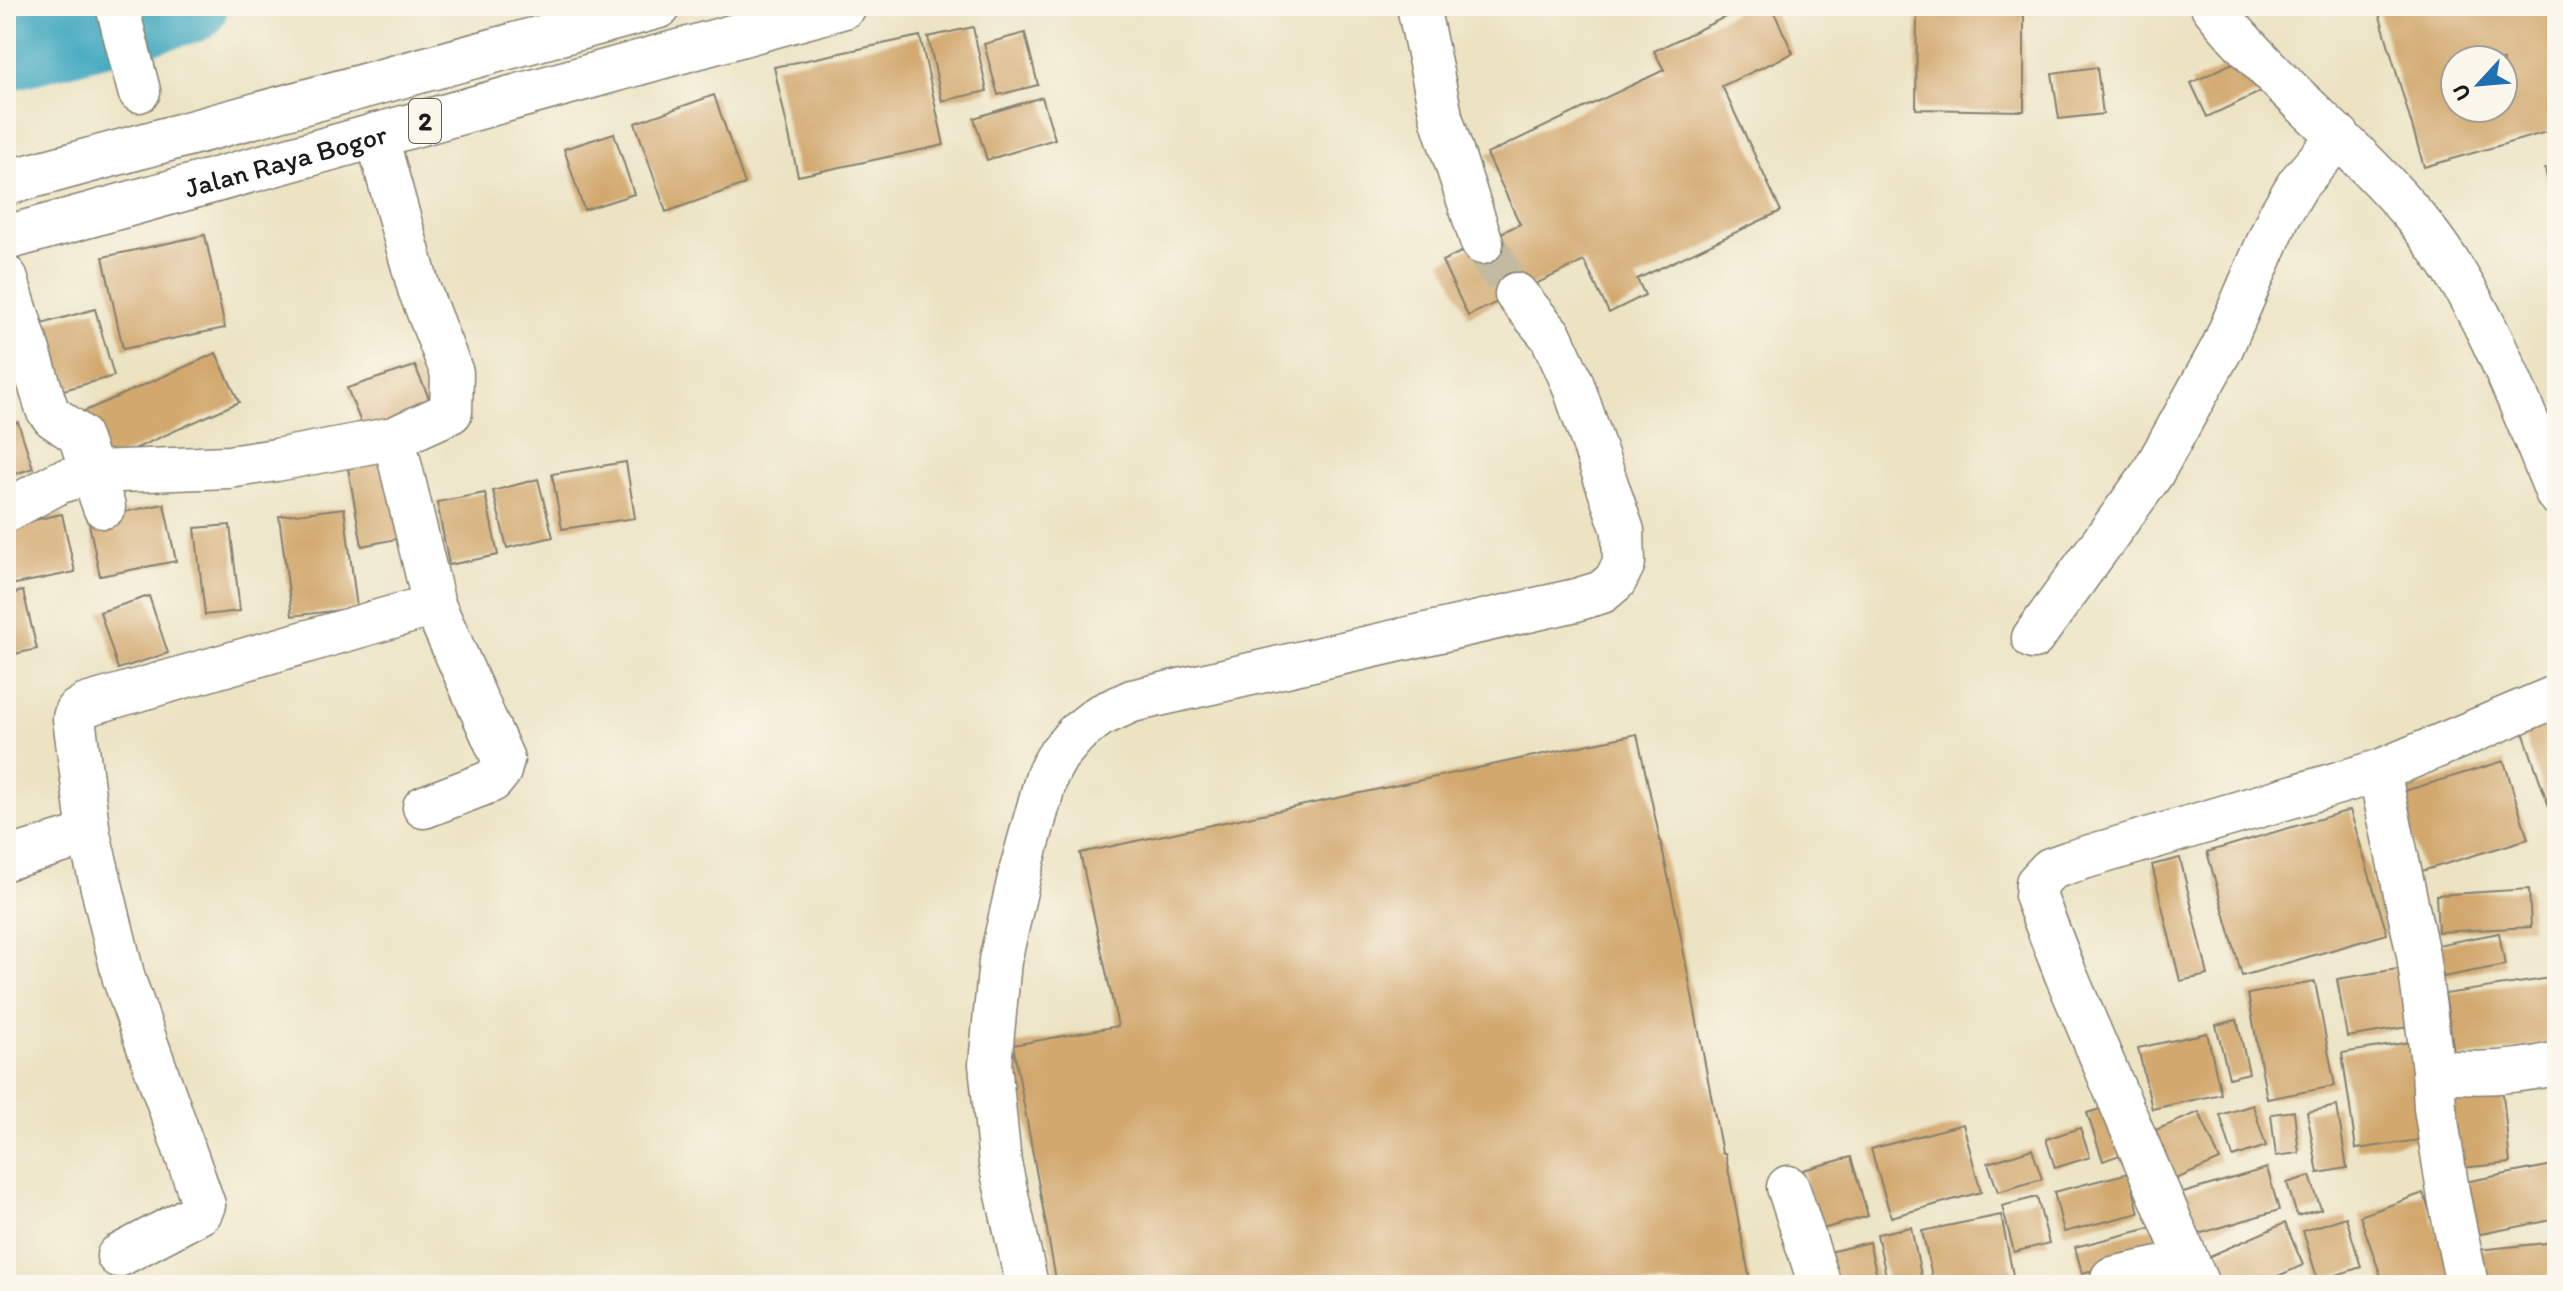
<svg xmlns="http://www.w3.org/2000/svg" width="2563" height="1291" viewBox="0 0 2563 1291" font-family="Itim,sans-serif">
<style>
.industrial{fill:url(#industrial-grid)}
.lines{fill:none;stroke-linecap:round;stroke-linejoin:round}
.river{stroke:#3fa8bf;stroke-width:74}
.building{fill:#d2a86e;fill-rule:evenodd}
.minor-tunnel{stroke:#c2bba2;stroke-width:42;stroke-dasharray:42 21;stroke-linecap:butt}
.minor-casing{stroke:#848070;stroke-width:45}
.highway-casing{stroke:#848070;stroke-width:47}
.minor{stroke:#fff;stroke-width:42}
.highway{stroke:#fff;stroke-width:44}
.labels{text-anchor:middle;stroke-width:6;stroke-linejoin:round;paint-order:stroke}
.shield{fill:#fbf7ec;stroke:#5f5e5a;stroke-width:2}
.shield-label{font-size:26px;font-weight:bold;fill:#1c1c1c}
.street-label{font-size:28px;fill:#1c1c1c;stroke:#fbf7ec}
</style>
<defs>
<pattern id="industrial-grid" width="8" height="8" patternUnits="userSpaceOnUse" patternTransform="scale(2)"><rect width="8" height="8" fill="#d0c0bc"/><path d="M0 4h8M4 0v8" fill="none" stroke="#b2a4a1"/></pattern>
</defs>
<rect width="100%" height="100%" fill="#fbf7ec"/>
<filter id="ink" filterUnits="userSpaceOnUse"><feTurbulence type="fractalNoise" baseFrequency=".0125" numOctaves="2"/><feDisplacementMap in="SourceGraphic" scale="16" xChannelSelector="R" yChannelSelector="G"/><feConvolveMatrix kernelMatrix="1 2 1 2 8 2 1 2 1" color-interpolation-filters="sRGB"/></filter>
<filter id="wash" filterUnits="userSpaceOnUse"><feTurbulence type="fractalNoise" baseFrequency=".006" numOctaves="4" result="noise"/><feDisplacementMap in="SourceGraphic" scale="32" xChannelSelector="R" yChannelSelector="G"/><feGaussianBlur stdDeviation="1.8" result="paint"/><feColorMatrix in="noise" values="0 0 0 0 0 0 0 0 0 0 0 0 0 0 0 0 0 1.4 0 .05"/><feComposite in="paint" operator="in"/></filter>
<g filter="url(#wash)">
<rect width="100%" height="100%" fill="#ece3c3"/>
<path class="industrial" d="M6 6H226L6 68Z"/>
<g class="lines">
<path class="river" d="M6 54 191 6"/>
</g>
<g id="blocks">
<path class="building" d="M1748 6H1771L1793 53 1722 86 1781 211 1637 279 1645 295 1609 313 1584 261 1468 316 1442 261 1520 224 1487 154 1664 70 1654 51Z
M2377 6H2557V129L2424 167ZM2455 60H2503V108H2455Z
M1917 13 2024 15V111L1916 109Z
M973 27 987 91 942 101 928 37Z
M1025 33 1038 85 998 95 984 44Z
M920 36 944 145 798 176 774 67Z
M2243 58 2260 92 2207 117 2191 83Z
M2097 67 2103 114 2059 119 2052 73Z
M714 95 745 184 666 212 635 123Z
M1042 97 1055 139 987 160 974 118Z
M614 133 634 194 584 210 564 149Z
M2557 166V213L2556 214 2545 169Z
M205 235 225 328 123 349 103 257Z
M95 309 114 376 53 393 34 326Z
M216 353 239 402 101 464 78 414Z
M415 366 435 412 366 435 347 388Z
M18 422 33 468 6 477V426Z
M393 448 411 536 362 546 346 457Z
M626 462 635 518 562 529 552 474Z
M538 479 553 537 507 548 493 491Z
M485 493 498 555 449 565 437 502Z
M164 504 176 561 100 576 88 519Z
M344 508 357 608 292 616 279 516Z
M62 514 75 572 6 586V526Z
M230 525 240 611 205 615 195 528Z
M23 591 37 649 6 656V595Z
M149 596 168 653 118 669 100 612Z
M2557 717V830L2522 729Z
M1637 734 1678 922 1722 1153H1725L1751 1285H1057L1013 1045 1118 1026 1080 853Z
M2504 761 2528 839 2422 871 2398 793Z
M2350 810 2387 934 2242 976 2207 852Z
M2180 858 2208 975 2180 981 2152 865Z
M2529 889 2531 927 2438 932 2436 895Z
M2499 933 2505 965 2443 977 2437 945Z
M2416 966 2426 1024 2347 1037 2337 979Z
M2557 977V1043L2455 1059 2445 994Z
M2315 982 2335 1086 2267 1099 2248 994Z
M2237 1020 2249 1073 2229 1078 2216 1025Z
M2207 1033 2221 1094 2152 1109 2138 1048Z
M2417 1041 2433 1138 2356 1149 2342 1053Z
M2502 1085 2510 1163 2452 1169 2444 1090Z
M2119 1103 2134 1150 2103 1161 2087 1113Z
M2253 1105 2266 1146 2233 1157 2220 1115Z
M2337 1106 2347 1168 2318 1173 2307 1112Z
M2294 1111 2299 1153 2276 1156 2271 1114Z
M2199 1112 2220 1160 2167 1183 2146 1134Z
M1963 1124 1981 1192 1891 1217 1871 1149Z
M2080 1128 2090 1157 2055 1168 2046 1139Z
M2032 1149 2042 1179 1998 1192 1988 1163Z
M1851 1157 1868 1216 1819 1230 1803 1170Z
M2553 1165 2557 1185V1219L2465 1237 2454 1184Z
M2267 1168 2279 1210 2185 1238 2173 1196Z
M2129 1173 2139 1213 2064 1232 2054 1192Z
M2310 1176 2321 1209 2297 1216 2287 1183Z
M2423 1193 2456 1285H2384L2360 1216Z
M2037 1197 2049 1243 2014 1252 2002 1206Z
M2001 1215 2014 1280 1992 1285H1934L1922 1231Z
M2346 1217 2361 1267 2318 1281 2303 1231Z
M2285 1223 2303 1265 2258 1285H2214L2203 1259Z
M2158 1226 2165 1252 2082 1273 2075 1247Z
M1911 1227 1923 1285H1888L1877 1234Z
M1869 1242 1879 1285H1830L1822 1254Z
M2557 1242V1279L2482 1285 2478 1250Z"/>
</g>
</g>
<g filter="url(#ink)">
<use href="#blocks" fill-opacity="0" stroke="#848070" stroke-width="2"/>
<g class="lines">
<path class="minor-tunnel" d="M1482 243 1516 294"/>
<g class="minor-casing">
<path id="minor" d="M117 6 139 91
M1418 6 1442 120 1482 243
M2212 6C2274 85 2356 145 2419 222 2483 300 2519 401 2557 494
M6 277 47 409 53 417 79 435 104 507
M394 438 434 605 503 759 500 771 492 781 424 807
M6 511 60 482 93 472 229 467 276 460 394 438 451 412 452 373 419 289 376 134
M2033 638 2152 474 2222 348 2279 216 2298 184 2339 136
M6 859 89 834
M2433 1070C2476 1075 2515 1074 2557 1063
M1788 1187 1820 1285
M118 1256 201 1212 204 1205 124 979 89 834 74 718 76 711 86 705 434 605
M2112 1278 2188 1262
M1027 1285 1000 1163 990 1064 1000 961 1021 869 1047 775 1058 755 1076 734 1099 716 1132 701 1576 600 1602 592 1615 581 1624 563 1623 531 1572 382 1551 336 1516 294
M2198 1285 2066 975 2036 898 2037 883 2050 869 2070 862 2379 771
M2467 1285 2449 1198 2435 1108 2433 1070 2418 955 2379 771 2557 696"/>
</g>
<g class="highway-casing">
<g id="highway">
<path d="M6 183 659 6"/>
<path id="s1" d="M6 238 844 6"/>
</g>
</g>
<use href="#minor" class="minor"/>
<use href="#highway" class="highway"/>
</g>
</g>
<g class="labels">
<rect class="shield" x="409" y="99" width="32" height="44" rx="6"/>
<g class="shield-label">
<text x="425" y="130">2</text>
</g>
<g class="street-label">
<text dy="10" stroke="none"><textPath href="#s1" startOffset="290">Jalan Raya Bogor</textPath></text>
</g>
</g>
<rect width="2563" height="1291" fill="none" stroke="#fbf7ec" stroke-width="32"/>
<g transform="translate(2479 84) rotate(244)"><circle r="38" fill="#fbf7ec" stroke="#a29f99" stroke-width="2"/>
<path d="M0-6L14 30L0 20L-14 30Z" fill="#1f6fb2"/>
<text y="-12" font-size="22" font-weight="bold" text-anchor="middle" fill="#1c1c1c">U</text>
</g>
</svg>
